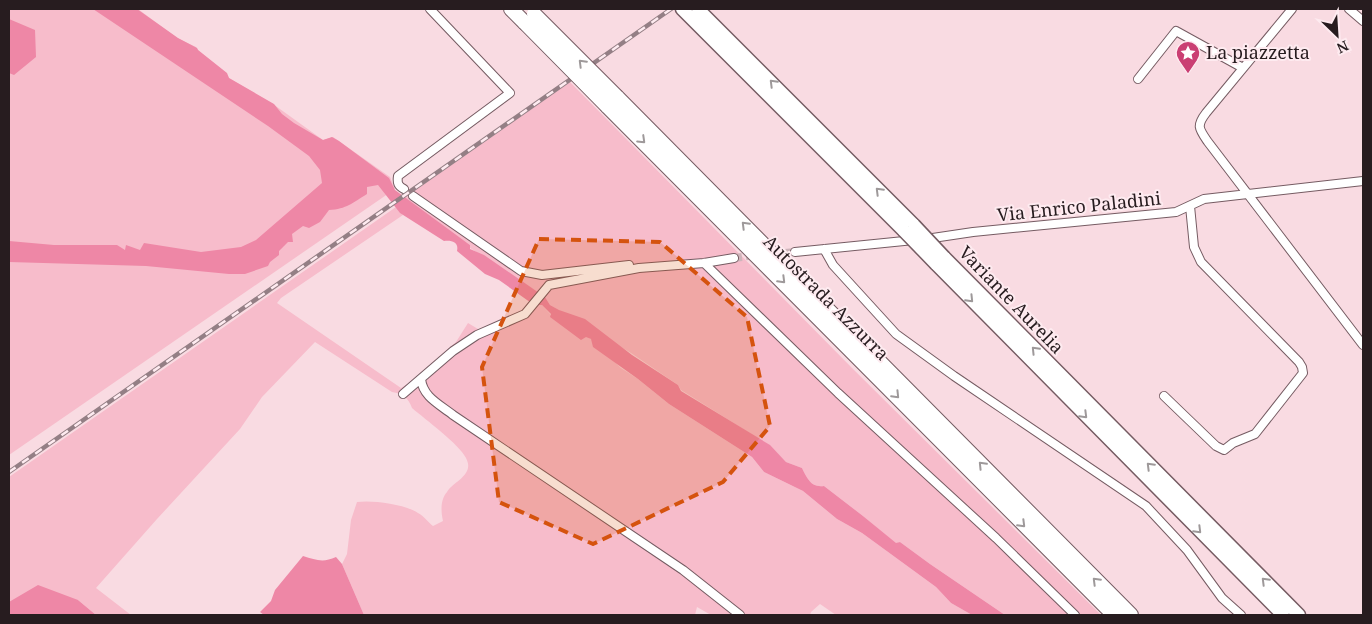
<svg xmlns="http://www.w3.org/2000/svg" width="1372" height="624" viewBox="0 0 1372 624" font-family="'Noto Serif',serif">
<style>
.green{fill:#f7bccb}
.water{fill:#ee87a6}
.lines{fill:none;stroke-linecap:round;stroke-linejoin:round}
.minor-tunnel{stroke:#cfb5bb;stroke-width:8;stroke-dasharray:8 4;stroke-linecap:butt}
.minor-casing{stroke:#755b62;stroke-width:10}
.trunk-casing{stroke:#755b62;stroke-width:15}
.motorway-casing{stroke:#755b62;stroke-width:16}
.minor{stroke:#fff;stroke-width:8}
.trunk{stroke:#fff;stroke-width:12}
.motorway{stroke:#fff;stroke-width:14}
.rail-casing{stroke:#947f85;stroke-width:4.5}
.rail{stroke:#feebf0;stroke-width:2.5;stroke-dasharray:8;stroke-linecap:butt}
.trunk-bridge-casing{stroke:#755b62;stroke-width:15;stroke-linecap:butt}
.motorway-bridge-casing{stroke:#755b62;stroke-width:16;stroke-linecap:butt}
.trunk-bridge{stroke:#fff;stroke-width:12}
.motorway-bridge{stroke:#fff;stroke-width:14}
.oneway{stroke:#9e999a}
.marked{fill:#d5530e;fill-opacity:0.2;stroke:#d5530e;stroke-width:4;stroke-dasharray:10 6;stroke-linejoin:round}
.labels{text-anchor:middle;stroke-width:4;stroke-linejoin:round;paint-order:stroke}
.poi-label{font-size:18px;fill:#271c1f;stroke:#feebf0;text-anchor:start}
.street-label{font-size:18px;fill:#271c1f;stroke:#feebf0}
</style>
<rect width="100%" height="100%" fill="#f9dbe2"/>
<path class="green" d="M9 9H138L177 38 196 47 199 51 226 73 229 78 273 104 323 140 333 137 390 177 395 189 9 455Z
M570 82 852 368 1101 615H1005L930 564 900 542 896 544 863 516 824 486C811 488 807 478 802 468L786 462 769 445 681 390 678 385 631 353 550 305 545 297 470 248V245L404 198Z
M396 207 403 215 281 298 277 303 401 388 411 382 456 342 468 323 483 332 525 314 534 305H542L551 315 591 339 621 368 638 379 669 404 752 457 764 472 803 491 837 519 862 533 936 587 951 603 972 615H836L820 604 811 612 810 615H711L697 607 695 615H364L342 564 347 554 351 520 357 502C373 500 404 504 418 513 424 516 428 522 433 526L443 521C441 512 440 500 447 492 454 481 475 475 466 458 459 444 426 420 412 408 408 397 403 394 392 392L315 342 262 397 240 429 157 519 96 588 131 615H96L78 600 9 602V477Z"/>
<path class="water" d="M93 9H137L178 38 197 48 198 50 227 73 229 78 274 104 282 114 294 123 323 140 332 137 339 141 389 178 395 190 470 245V249L484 255 545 297 550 305 559 310 585 319 632 355 678 385 681 391 770 445 786 462 802 468C807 478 811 488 824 486L863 516 896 543 900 542 930 564 1005 615H972L951 603 936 587 862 533 837 519 803 491 764 472 752 457 669 404 638 379 593 347 591 339 586 337 581 340 550 317 551 314 542 305H534L499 280 485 274 457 251C459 242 452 240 444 241L400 213 378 185 367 187V194C352 203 347 209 329 210L320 222 309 228 303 226 292 234 293 242H288L279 251V255L270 262 268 266 245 274H229L146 266 9 262V241L54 245H117L125 250 126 245 140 250 144 243 201 252 241 247 256 240 322 183 320 170 309 156 268 126Z
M9 19 35 30 36 57 14 75 9 73Z
M303 556C316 560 323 563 336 557L342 564 364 615H264L260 612 271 601 275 590Z
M38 585 78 600 96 615H9V602Z"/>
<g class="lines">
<path class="minor-tunnel" d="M773 254 795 252
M734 258 756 255"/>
<g class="minor-casing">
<path id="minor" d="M1292 9 1206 113C1196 126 1199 129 1208 142L1363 345
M1349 9 1363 21
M1138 79 1176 31 1243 68
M404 189C398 186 397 183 398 176L510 93 430 9
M413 196 521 271 542 275 629 265
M926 239 973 232 1176 212 1204 199 1363 181
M824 249 833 265 896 334 954 376 1146 506 1187 550 1222 598 1241 615
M795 252 914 240
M704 263 838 393 996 538 1075 615
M421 379C423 397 439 404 453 415L683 570 740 615
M403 394 453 351 477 335 525 314 549 285 639 268 704 263 734 258
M1164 396 1216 446 1224 450 1233 443 1255 434 1303 373 1302 367 1299 362 1201 262 1194 247 1190 206"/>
</g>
<g class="trunk-casing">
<path id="trunk" d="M682 9 904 231
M698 9 914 225
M944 257 1299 615
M936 264 1283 615"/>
</g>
<g class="motorway-casing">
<path id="motorway" d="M511 9 525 23
M617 97 1131 615
M607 106 1114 615"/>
</g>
<use href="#minor" class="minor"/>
<use href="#trunk" class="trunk"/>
<use href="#motorway" class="motorway"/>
<g class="rail-casing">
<path id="rail" d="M9 472 671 9"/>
</g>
<use href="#rail" class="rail"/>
<g class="trunk-bridge-casing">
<path id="trunk-bridge" d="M914 225 944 257
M904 231 936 264"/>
</g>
<g class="motorway-bridge-casing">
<path id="motorway-bridge" d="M534 14 617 97
M525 23 607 106"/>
</g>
<use href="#trunk-bridge" class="trunk-bridge"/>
<use href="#motorway-bridge" class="motorway-bridge"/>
</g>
<defs><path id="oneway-chevron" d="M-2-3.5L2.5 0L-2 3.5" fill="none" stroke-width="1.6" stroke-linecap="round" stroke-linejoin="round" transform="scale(1.25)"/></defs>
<g class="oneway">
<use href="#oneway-chevron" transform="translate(582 63) rotate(-135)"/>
<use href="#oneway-chevron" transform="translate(773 83) rotate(-135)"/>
<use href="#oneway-chevron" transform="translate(642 140) rotate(44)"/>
<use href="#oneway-chevron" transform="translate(879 191) rotate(-135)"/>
<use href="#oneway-chevron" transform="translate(745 225) rotate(-135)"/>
<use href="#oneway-chevron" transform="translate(782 280) rotate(45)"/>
<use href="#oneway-chevron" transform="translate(970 299) rotate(46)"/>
<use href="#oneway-chevron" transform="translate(1035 350) rotate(-134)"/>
<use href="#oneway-chevron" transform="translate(896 395) rotate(46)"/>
<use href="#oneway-chevron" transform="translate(1084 415) rotate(45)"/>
<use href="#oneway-chevron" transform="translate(982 465) rotate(-134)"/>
<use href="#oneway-chevron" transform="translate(1150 466) rotate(-135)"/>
<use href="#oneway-chevron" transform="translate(1022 524) rotate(45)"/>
<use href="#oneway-chevron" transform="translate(1198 530) rotate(45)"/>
<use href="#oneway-chevron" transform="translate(1096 581) rotate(-135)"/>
<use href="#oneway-chevron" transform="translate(1265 581) rotate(-135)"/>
</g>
<path class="marked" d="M539 239 660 242 747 317 770 426 723 482 593 544 499 502 482 367Z"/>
<defs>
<g id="sight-pin" transform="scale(1.25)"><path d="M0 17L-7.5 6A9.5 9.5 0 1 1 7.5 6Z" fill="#ca3f73" stroke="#feebf0"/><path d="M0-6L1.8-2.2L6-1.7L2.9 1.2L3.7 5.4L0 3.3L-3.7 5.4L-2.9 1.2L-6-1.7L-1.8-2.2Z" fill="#fff"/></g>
</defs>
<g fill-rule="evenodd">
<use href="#sight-pin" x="1188" y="53"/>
</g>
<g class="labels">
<g class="poi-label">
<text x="1206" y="59">La piazzetta</text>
</g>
<g class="street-label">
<text transform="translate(1079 207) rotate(-6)" y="6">Via Enrico Paladini</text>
<text transform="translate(826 298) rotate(45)" y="6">Autostrada Azzurra</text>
<text transform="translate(1011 300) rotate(46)" y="6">Variante Aurelia</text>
</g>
</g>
<rect width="1372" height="624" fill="none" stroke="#271c1f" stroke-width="20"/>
<g transform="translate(1337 35) rotate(155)" stroke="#feebf0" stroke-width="4" paint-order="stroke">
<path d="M0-4L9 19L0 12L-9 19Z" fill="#271c1f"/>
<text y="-8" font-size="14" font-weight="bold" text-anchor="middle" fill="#271c1f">N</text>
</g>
</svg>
